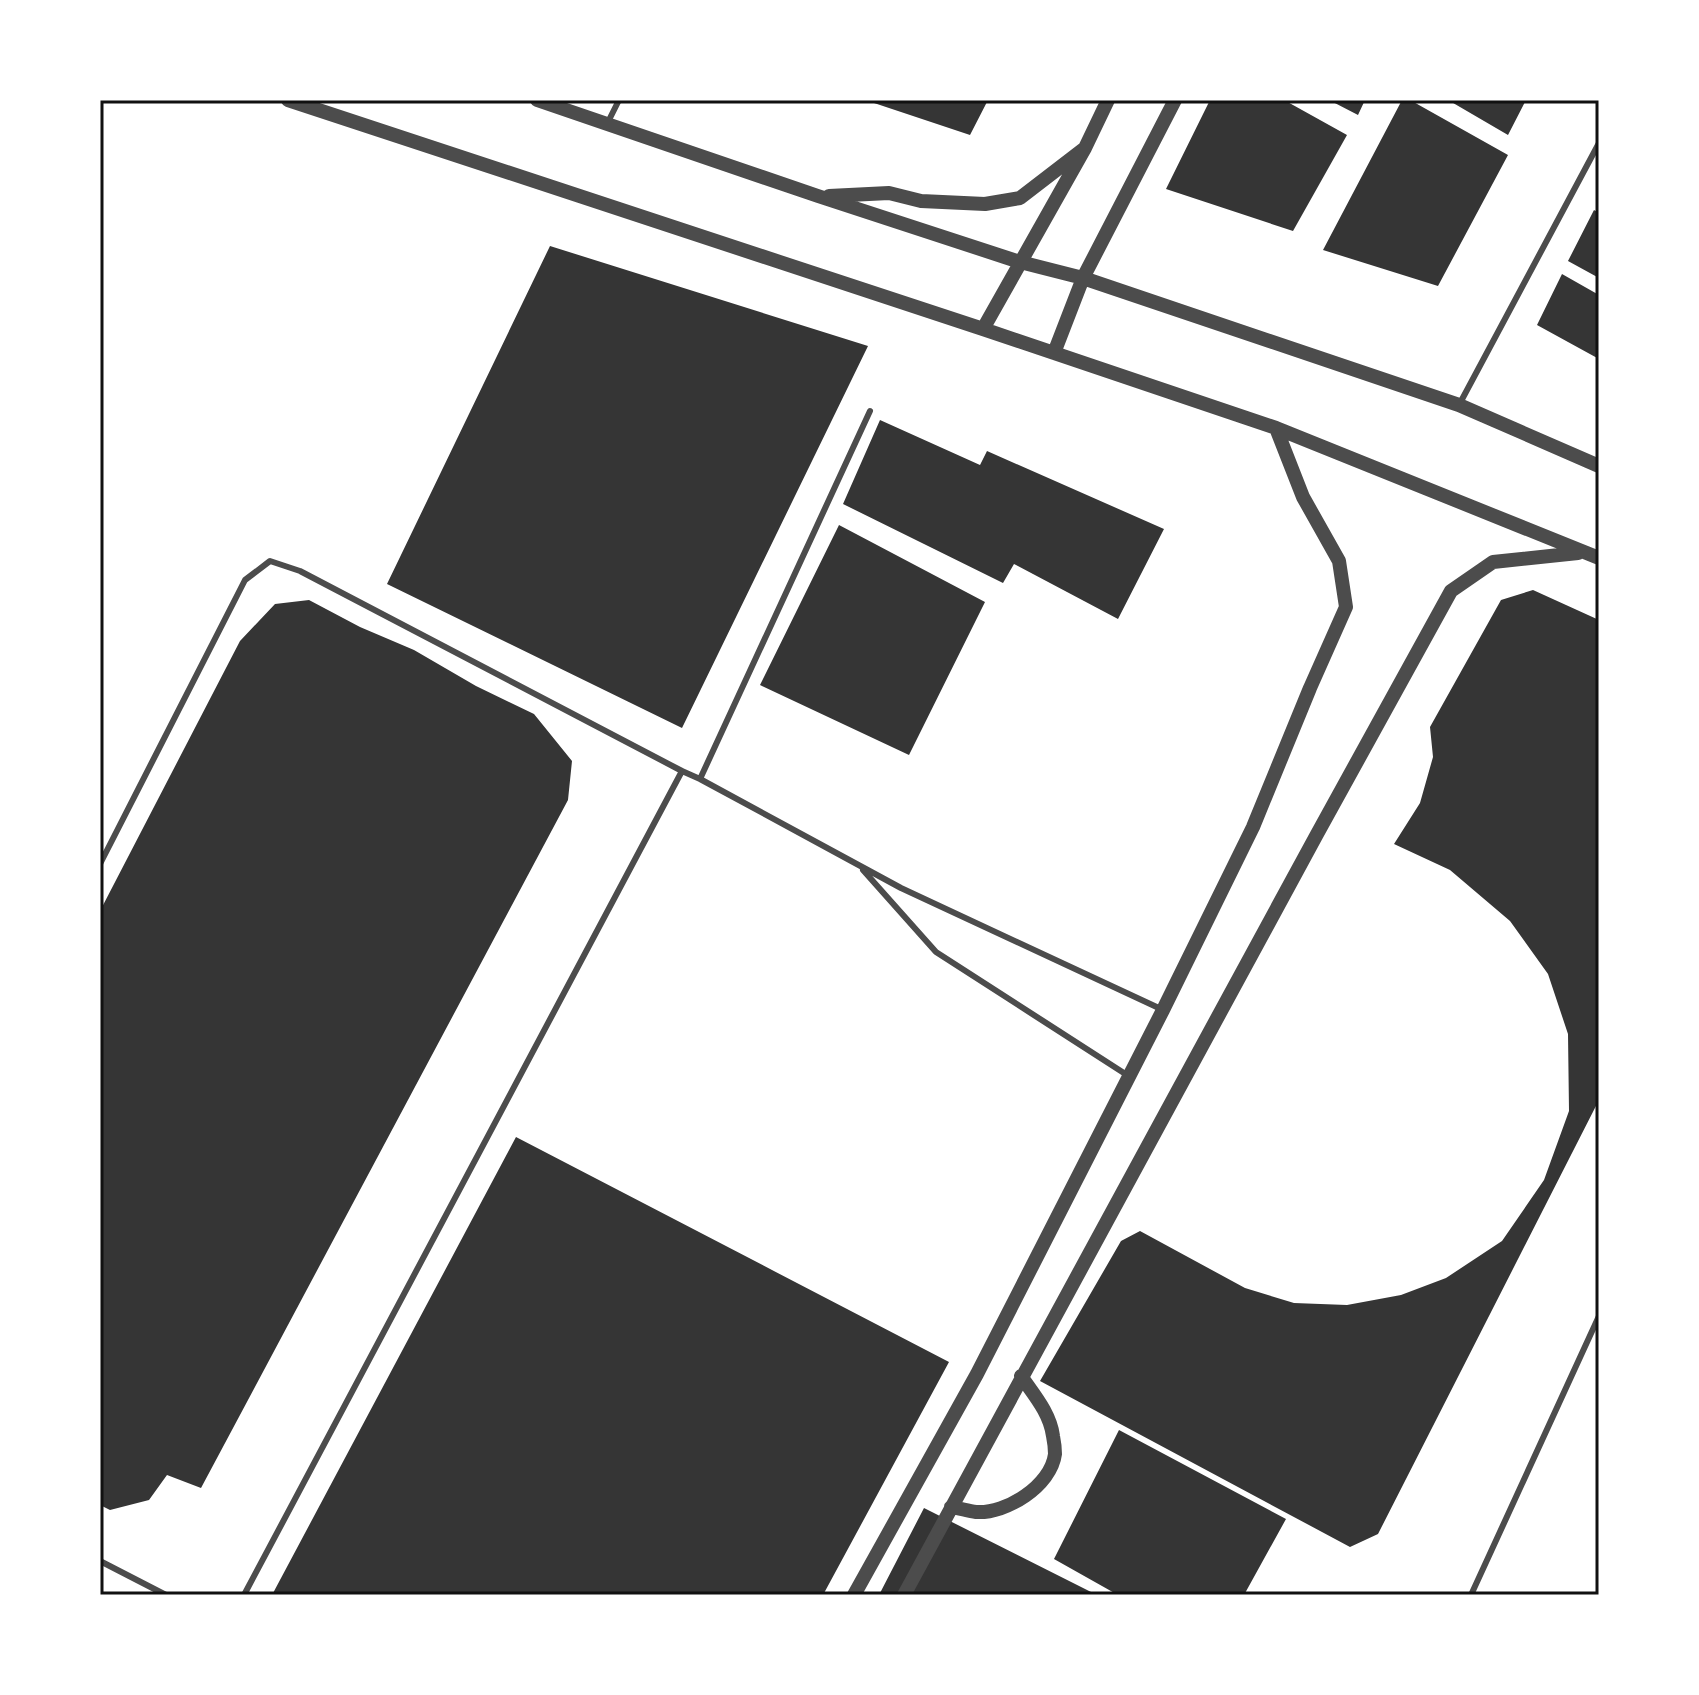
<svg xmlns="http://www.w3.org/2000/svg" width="1699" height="1695" viewBox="0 0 1699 1695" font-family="'Open Sans',sans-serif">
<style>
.building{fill:#353535}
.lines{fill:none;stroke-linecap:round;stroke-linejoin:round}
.service{stroke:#4c4c4c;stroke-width:6}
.tertiary{stroke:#4c4c4c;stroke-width:14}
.neatline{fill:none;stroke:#111;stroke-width:3}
</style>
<rect width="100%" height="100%" fill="#fff"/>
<path class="building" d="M865 100H988L970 135Z
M1210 100H1284L1347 135 1293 231 1166 189Z
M1329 100H1365L1358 115Z
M1402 100H1410L1508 155 1438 286 1323 250Z
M1448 100H1526L1508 135Z
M1594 210 1599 213V278L1568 261Z
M550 246 868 346 682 728 387 584Z
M1562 274 1599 295V359L1537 325Z
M880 420 980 465 987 451 1164 529 1118 619 1014 564 1003 583 843 504Z
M839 525 985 602 909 755 760 685Z
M1533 590 1599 620V1100L1378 1534 1350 1547 1040 1381 1121 1241 1140 1231 1245 1288 1294 1303 1347 1305 1401 1295 1446 1278 1502 1241 1544 1180 1569 1111 1568 1034 1548 974 1510 921 1450 870 1394 844 1420 803 1433 757 1430 727 1501 600Z
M309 600 360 627 414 650 476 686 534 714 572 761 568 800 201 1488 167 1475 149 1500 110 1510 100 1505V911L240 641 275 604Z
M516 1137 949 1362 823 1595H272Z
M1119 1430 1286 1519 1244 1595H1118L1054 1559Z
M924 1508 1097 1595H879Z"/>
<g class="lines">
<path class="service" d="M608 122 619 100
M1459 405 1599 143
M700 779 870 411
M100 864 245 580 270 561 300 571 682 771 700 779 901 888 1161 1009
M863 870 936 952 1127 1075
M100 1561 166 1595
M244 1595 682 771
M1471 1595 1599 1316"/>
<path class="tertiary" d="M288 100 983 329 1276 428 1599 558
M537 100 818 196 1020 262 1083 278 1459 405 1599 466
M829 196 889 193 921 201 985 204 1020 198 1085 148
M983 329 1085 148 1108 100
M1054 353 1083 278 1175 100
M951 1507C959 1508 968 1511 976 1512 1006 1514 1051 1486 1055 1454 1055 1449 1054 1441 1053 1436 1050 1413 1034 1395 1021 1376
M854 1595 977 1374 1163 1010 1253 827 1310 688 1346 607 1339 561 1303 497 1276 428
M904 1595 1316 836 1451 591 1493 562 1578 553"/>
</g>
<rect width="1699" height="1695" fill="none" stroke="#ffffff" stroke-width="204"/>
<rect x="102" y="102" width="1495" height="1491" class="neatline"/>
</svg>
